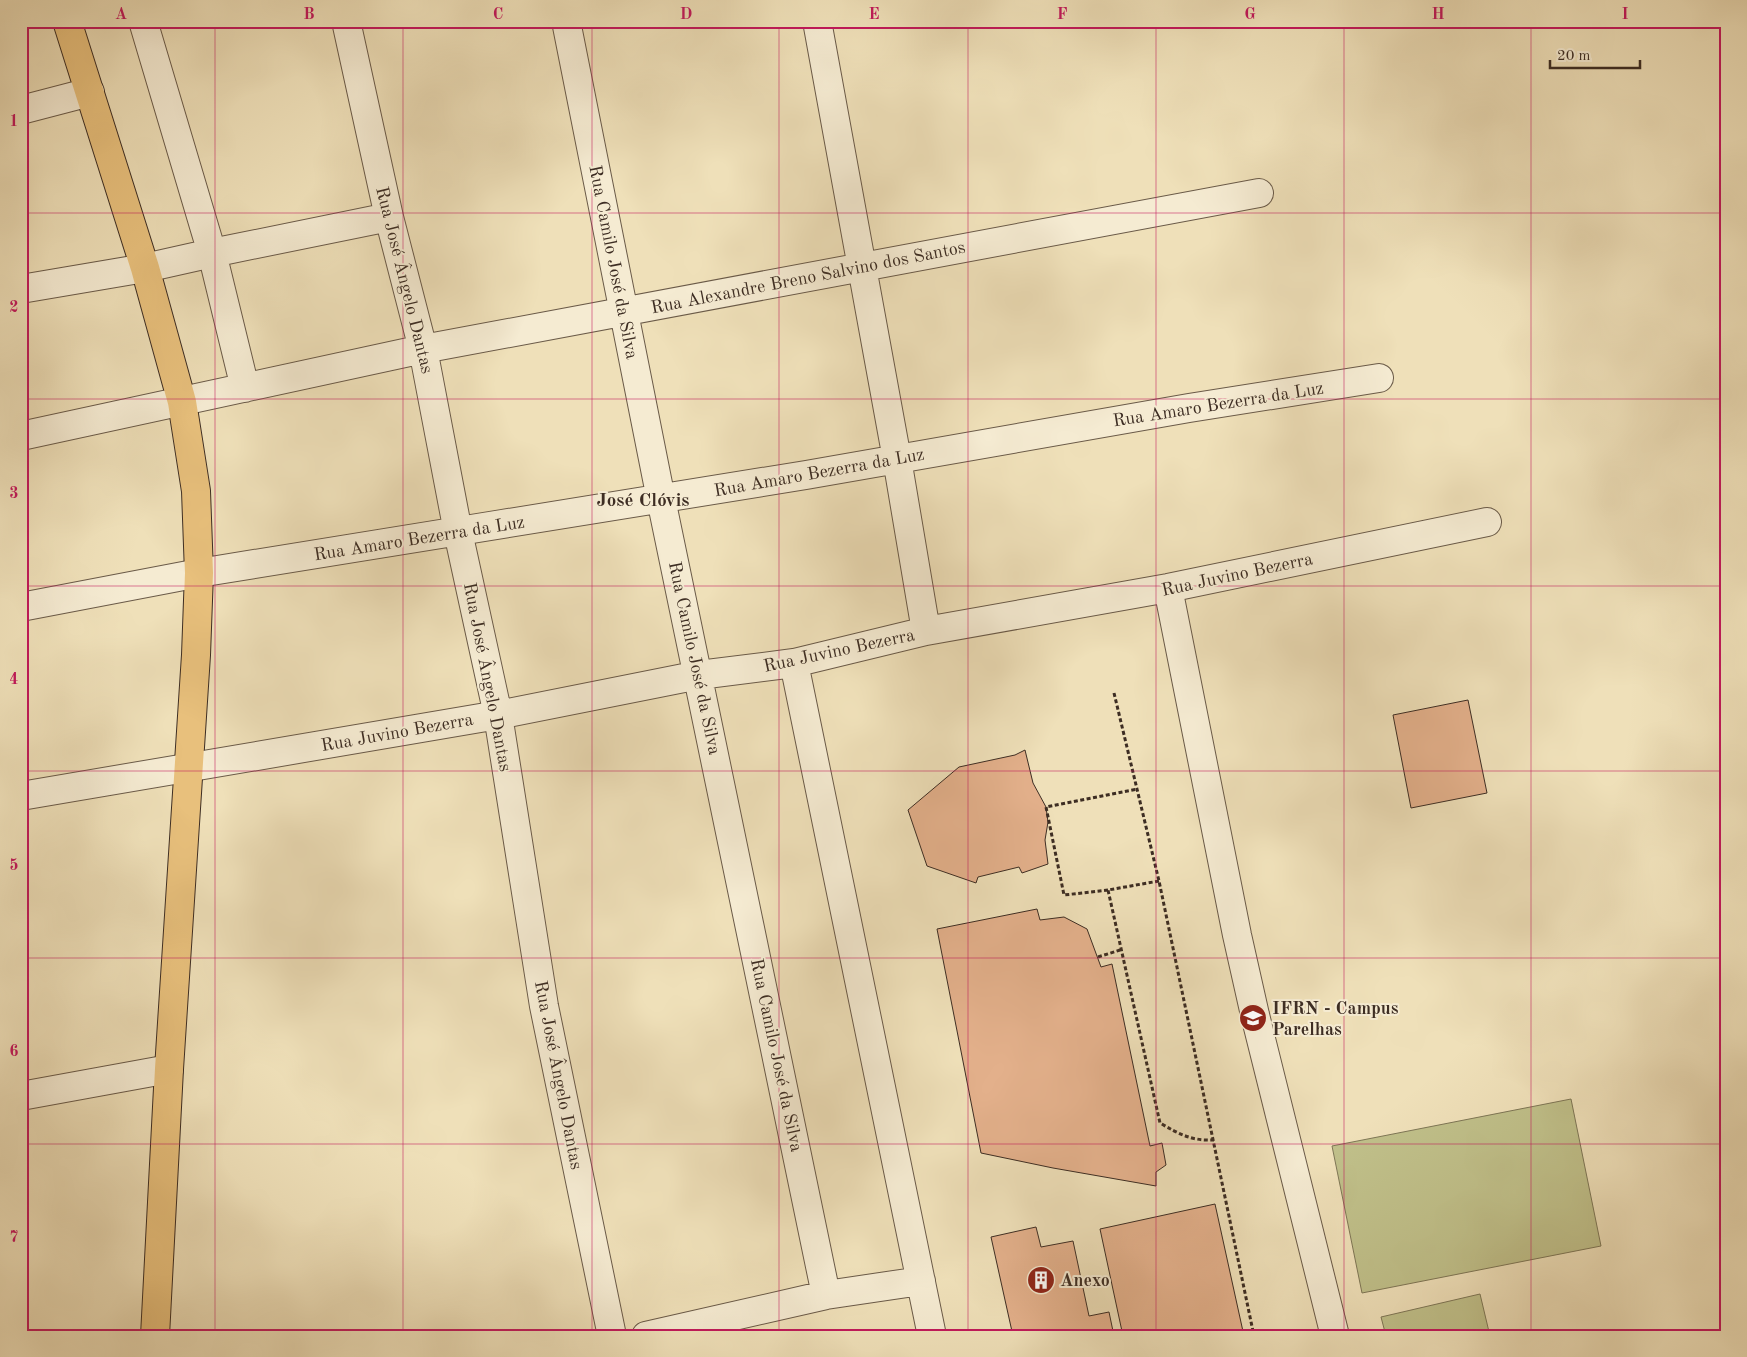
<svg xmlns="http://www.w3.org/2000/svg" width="1747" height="1357" viewBox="0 0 1747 1357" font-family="'Old Standard TT',serif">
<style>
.green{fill:#c0c08a;stroke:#7e7656}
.building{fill:#e3b08b;stroke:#3d2d23}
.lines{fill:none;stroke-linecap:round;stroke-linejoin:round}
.minor-casing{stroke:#6a5a48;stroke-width:30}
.major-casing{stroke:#3d2d23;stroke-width:30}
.path{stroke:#3d2d23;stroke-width:3;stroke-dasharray:4 2.5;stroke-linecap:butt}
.minor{stroke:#f5ebd2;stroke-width:28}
.major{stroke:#e8c07c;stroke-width:28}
.grid{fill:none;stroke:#c2185b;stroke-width:1;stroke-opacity:0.55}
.labels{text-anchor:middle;stroke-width:4;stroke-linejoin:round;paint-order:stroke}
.street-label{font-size:18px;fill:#3d2d23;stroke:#f5ebd2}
.poi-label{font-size:18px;font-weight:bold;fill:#3d2d23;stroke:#f5ebd2;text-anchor:start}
.neighbourhood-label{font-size:19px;font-weight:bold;fill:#3d2d23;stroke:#f5ebd2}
.neatline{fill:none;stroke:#c2185b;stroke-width:2}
.grid-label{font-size:16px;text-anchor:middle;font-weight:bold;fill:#c2185b}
</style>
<rect width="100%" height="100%" fill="#efe0b9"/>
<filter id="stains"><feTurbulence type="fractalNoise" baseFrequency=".004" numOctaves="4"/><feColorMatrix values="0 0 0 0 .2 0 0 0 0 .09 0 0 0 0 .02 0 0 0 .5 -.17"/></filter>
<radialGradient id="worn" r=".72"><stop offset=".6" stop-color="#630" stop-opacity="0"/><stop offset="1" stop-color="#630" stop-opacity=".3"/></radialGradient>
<path class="green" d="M1571 1099 1601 1246 1362 1293 1332 1146Z
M1480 1294 1490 1336H1386L1381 1317Z"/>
<path class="building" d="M1468 700 1487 793 1411 808 1393 715Z
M1025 750 1033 783 1046 807 1048 822 1045 840 1048 864 1022 873 1019 867 978 877 976 883 927 866 908 810 959 767 1015 755Z
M1037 909 1040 920 1064 917 1087 929 1101 967 1112 964 1150 1146 1162 1143 1166 1165 1156 1172V1186L1053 1168 981 1153 937 929Z
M1215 1204 1244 1336H1123L1100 1229Z
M1036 1227 1041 1247 1073 1241 1089 1316 1109 1312 1114 1336H1013L991 1237Z"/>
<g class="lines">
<g class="minor-casing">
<path id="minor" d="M143 21 212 253 245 388
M346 21 389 217 423 349 458 532 498 715 544 1006 612 1336
M566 21 661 499 826 1295
M817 21 897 459 926 631
M21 110 90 92
M21 289 145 268 212 253 389 217
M21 436 423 349 1259 193
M1168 588 1237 935 1255 1015 1335 1336
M21 607 199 573 806 475 1189 408 1379 378
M794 663 932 1336
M21 796 498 715 699 675 794 663 926 631 1168 588 1487 522
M21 1096 169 1069
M646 1336 826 1295 921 1281"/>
</g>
<g class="major-casing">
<path id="major" d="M67 21 145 268 182 402 196 491 199 573 196 655 169 1069 155 1336"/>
</g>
<path class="path" d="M1114 693 1159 881 1254 1336
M1159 881 1108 890 1160 1123C1179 1134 1191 1141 1214 1140
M1108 890 1064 895 1046 807 1138 789
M1098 957 1120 950"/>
<use href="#minor" class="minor"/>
<use href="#major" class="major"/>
</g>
<path class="grid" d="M215 21V1336M403 21V1336M592 21V1336M779 21V1336M968 21V1336M1156 21V1336M1344 21V1336M1531 21V1336M21 213H1726M21 399H1726M21 586H1726M21 771H1726M21 958H1726M21 1144H1726"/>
<defs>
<g id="university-disc" transform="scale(1.4375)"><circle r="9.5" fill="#8f2418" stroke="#f5ebd2"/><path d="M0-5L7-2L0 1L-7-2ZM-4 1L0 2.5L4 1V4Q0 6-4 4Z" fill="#fff"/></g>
<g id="building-disc" transform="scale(1.4375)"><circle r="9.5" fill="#8f2418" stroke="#f5ebd2"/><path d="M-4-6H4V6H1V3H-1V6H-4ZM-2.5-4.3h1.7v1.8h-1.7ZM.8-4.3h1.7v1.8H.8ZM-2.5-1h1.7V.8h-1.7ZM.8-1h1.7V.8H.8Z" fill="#fff"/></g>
</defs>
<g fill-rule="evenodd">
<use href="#university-disc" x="1253" y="1018"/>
<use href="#building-disc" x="1041" y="1280"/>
</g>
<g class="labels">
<g class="street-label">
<text transform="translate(614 262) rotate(79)" y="6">Rua Camilo José da Silva</text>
<text transform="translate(808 277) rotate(-11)" y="6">Rua Alexandre Breno Salvino dos Santos</text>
<text transform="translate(405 280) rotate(76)" y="6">Rua José Ângelo Dantas</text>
<text transform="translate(1218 404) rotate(-9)" y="6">Rua Amaro Bezerra da Luz</text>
<text transform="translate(819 472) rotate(-10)" y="6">Rua Amaro Bezerra da Luz</text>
<text transform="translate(419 538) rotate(-9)" y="6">Rua Amaro Bezerra da Luz</text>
<text transform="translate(1237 574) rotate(-12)" y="6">Rua Juvino Bezerra</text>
<text transform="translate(839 650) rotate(-12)" y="6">Rua Juvino Bezerra</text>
<text transform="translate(695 658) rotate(78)" y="6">Rua Camilo José da Silva</text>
<text transform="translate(488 677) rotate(79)" y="6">Rua José Ângelo Dantas</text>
<text transform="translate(397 732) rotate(-10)" y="6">Rua Juvino Bezerra</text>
<text transform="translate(777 1055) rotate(78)" y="6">Rua Camilo José da Silva</text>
<text transform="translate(559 1075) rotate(79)" y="6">Rua José Ângelo Dantas</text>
</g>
<g class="poi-label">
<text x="1272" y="1014">IFRN - Campus<tspan x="1272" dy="21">Parelhas</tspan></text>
<text x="1060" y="1286">Anexo</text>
</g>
<g class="neighbourhood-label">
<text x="643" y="506">José Clóvis</text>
</g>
</g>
<rect width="1747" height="1357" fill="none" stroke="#efe0b9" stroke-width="55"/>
<path d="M1550 60v8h90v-8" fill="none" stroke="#3d2d23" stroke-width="2.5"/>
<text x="1557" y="60" font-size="15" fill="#3d2d23" stroke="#f5ebd2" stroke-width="4" paint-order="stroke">20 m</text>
<rect x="28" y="28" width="1692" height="1302" class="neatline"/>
<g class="grid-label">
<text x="121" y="19">A</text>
<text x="309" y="19">B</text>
<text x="498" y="19">C</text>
<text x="686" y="19">D</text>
<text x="874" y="19">E</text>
<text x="1062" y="19">F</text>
<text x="1250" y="19">G</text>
<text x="1438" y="19">H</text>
<text x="1625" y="19">I</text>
<text x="14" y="126">1</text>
<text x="14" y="312">2</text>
<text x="14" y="498">3</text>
<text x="14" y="684">4</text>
<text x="14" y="870">5</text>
<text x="14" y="1056">6</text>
<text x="14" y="1242">7</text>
</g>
<rect width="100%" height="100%" filter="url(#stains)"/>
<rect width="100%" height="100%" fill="url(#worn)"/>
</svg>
